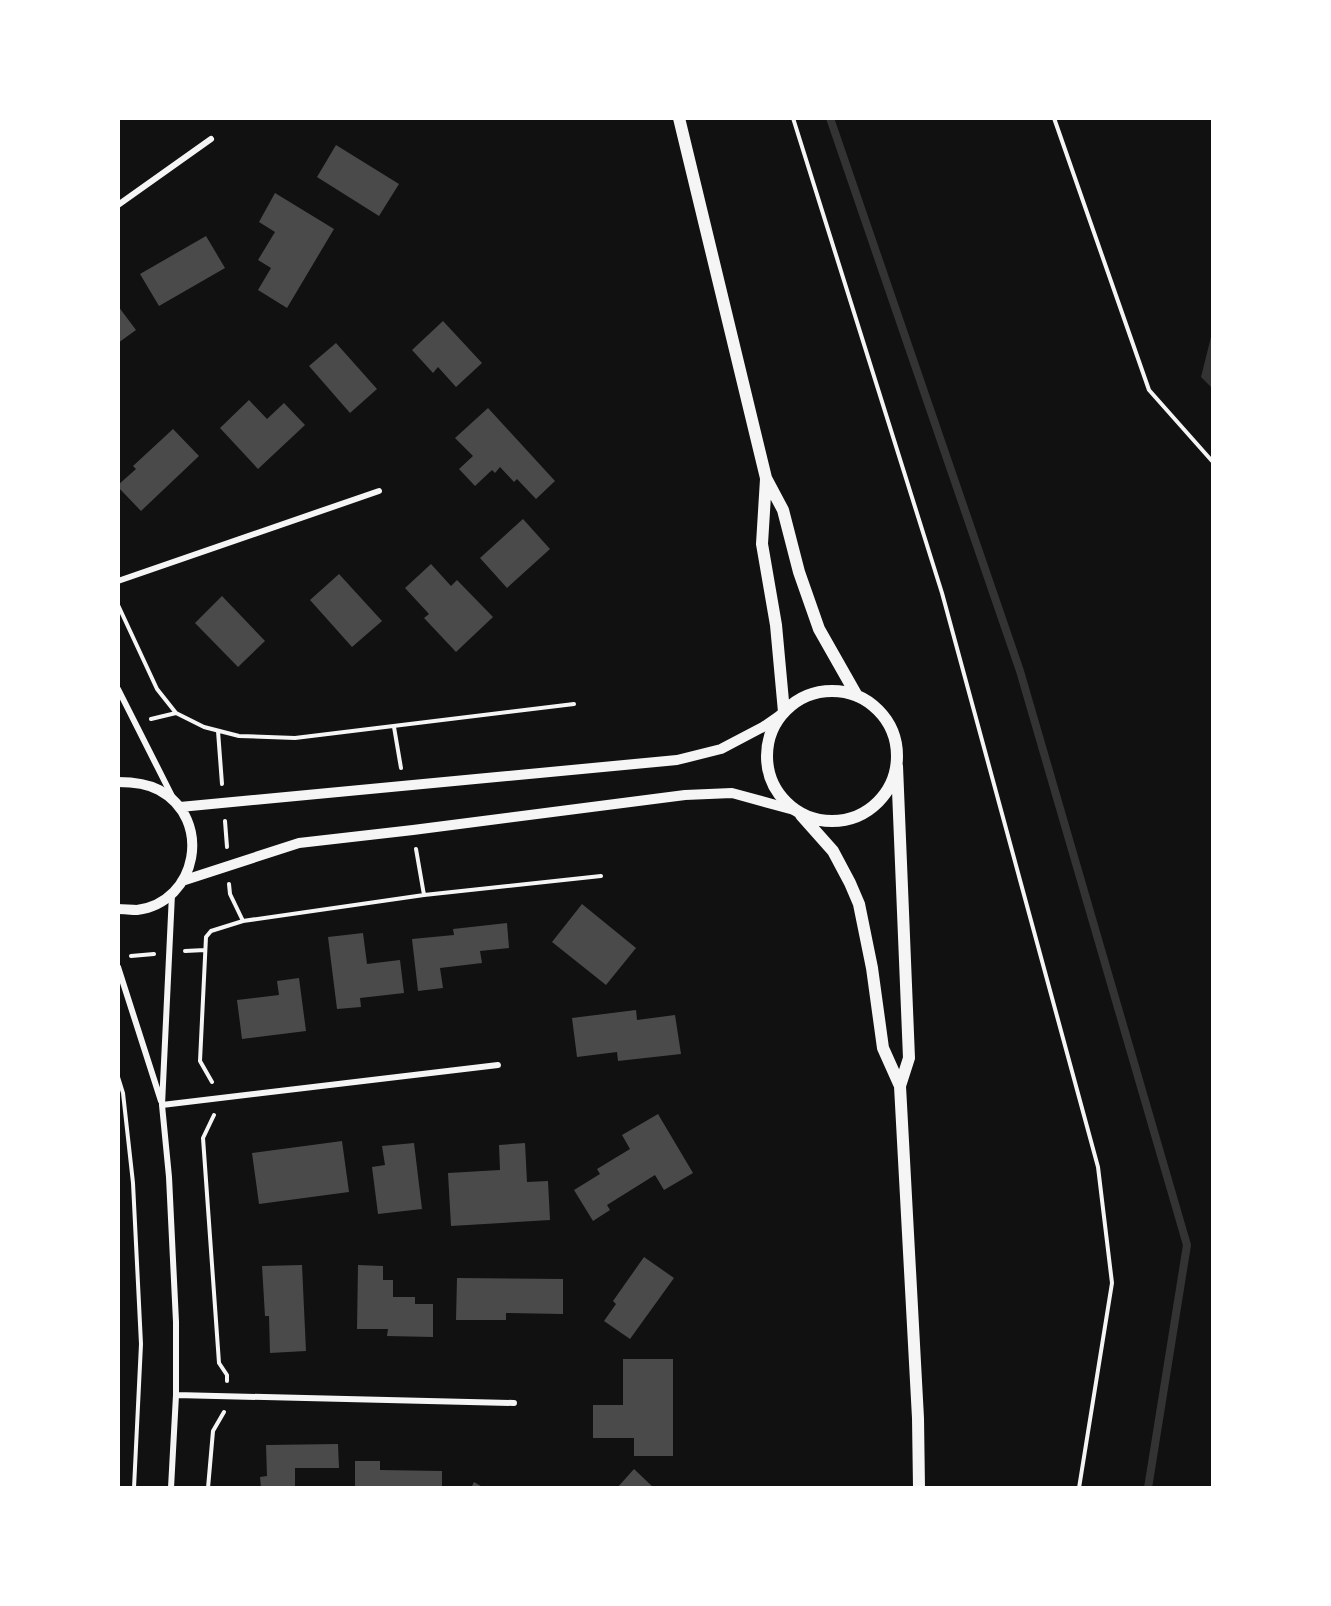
<svg xmlns="http://www.w3.org/2000/svg" width="1331" height="1606" viewBox="0 0 1331 1606" font-family="Figtree,sans-serif">
<style>
.water{fill:#333}
.lines{fill:none;stroke-linecap:round;stroke-linejoin:round}
.stream{stroke:#333;stroke-width:8}
.building{fill:#4a4a4a}
.path{stroke:#f5f5f5;stroke-width:4}
.minor{stroke:#f5f5f5;stroke-width:6}
.tertiary{stroke:#f5f5f5;stroke-width:10}
.secondary{stroke:#f5f5f5;stroke-width:12}
</style>
<rect width="100%" height="100%" fill="#111"/>
<path class="water" d="M1212 333V388L1201 377Z"/>
<g class="lines">
<path class="stream" d="M830 118 1020 671 1187 1245 1148 1488"/>
</g>
<path class="building" d="M336 145 399 184 379 216 317 177Z
M275 193 334 229 287 308 258 290 271 268 258 260 275 232 259 222Z
M206 236 225 268 159 306 140 274Z
M118 306 136 330 118 343Z
M443 321 482 363 456 387 438 367 433 373 412 350Z
M336 343 377 389 350 413 309 366Z
M249 400 267 419 284 403 305 425 258 469 220 428Z
M488 408 555 481 536 499 517 479 514 482 500 467 495 473 492 470 475 486 459 469 473 456 455 438Z
M173 429 199 456 141 511 118 487V485L136 469 133 466Z
M523 519 550 549 507 588 480 558Z
M431 564 451 586 457 580 493 617 456 652 424 618 429 614 405 588Z
M339 574 382 621 352 647 310 600Z
M222 596 265 641 238 667 195 623Z
M582 904 636 948 606 985 552 942Z
M507 923 509 948 480 951 482 963 440 968 443 988 418 991 412 939 454 935 453 929Z
M363 933 367 964 400 960 404 993 360 998 361 1007 337 1009 328 937Z
M299 978 306 1031 242 1039 237 1000 279 995 277 981Z
M636 1010 637 1020 675 1015 681 1054 618 1061 617 1052 577 1057 572 1018Z
M658 1114 693 1173 664 1190 655 1175 607 1205 610 1210 593 1221 574 1190 600 1174 597 1169 630 1149 622 1135Z
M342 1141 349 1192 259 1204 252 1153Z
M414 1143 422 1209 378 1214 372 1167 385 1165 382 1146Z
M525 1143 527 1182 548 1181 550 1220 451 1226 448 1173 500 1170 499 1145Z
M644 1257 674 1278 630 1339 604 1321 616 1304 613 1301Z
M302 1265 306 1351 270 1353 269 1316H265L262 1266Z
M358 1265 383 1266V1280H393V1297H415V1304H433V1337L387 1336 388 1329H357Z
M457 1278 563 1279V1314L506 1313V1320H456Z
M623 1359H673V1456H634V1438H593V1405H623Z
M338 1444 339 1468H295V1488H261L260 1477 267 1476 266 1445Z
M355 1461H380V1470L442 1471V1488H355Z
M634 1469 654 1488H617Z
M474 1482 484 1488H471Z"/>
<g class="lines">
<path class="path" d="M793 118 942 593 1098 1167 1112 1283 1079 1488
M1054 118 1149 390 1212 461
M118 605 157 689 176 713 204 727 239 736 295 738 574 704
M151 719 176 713
M394 727 401 768
M218 731 222 784
M225 821 227 847
M416 849 424 895
M229 884 230 894 243 921
M185 951 205 950
M131 956 154 954
M118 1077 123 1093 133 1183 141 1344 134 1488
M212 1082 200 1061 206 937 211 931 243 921 424 895 601 876
M214 1115 203 1138 219 1363 227 1375V1381
M208 1488 213 1431 224 1412"/>
<path class="minor" d="M118 205 211 139
M118 581 379 491
M118 689 173 798
M118 967 161 1101
M162 1105 498 1065
M176 1395 514 1403
M171 1488 176 1395V1322L169 1177 162 1105 172 894"/>
<path class="tertiary" d="M118 782C132 782 146 783 159 790 213 819 198 902 137 910 131 910 124 909 118 909
M180 807 677 760 721 749 763 727 782 714
M182 881 299 843 413 830 685 795 732 793 794 810"/>
<path class="secondary" d="M679 118 766 478 783 510 799 572 819 629 857 696
M766 479 762 544 776 625 784 712
M767 756a65 65 0 1 1 130 0a65 65 0 1 1-130 0Z
M897 766 909 1058 900 1086 918 1418 919 1488
M801 815 833 851 850 883 859 904 872 968 883 1048 900 1086"/>
</g>
<rect width="1331" height="1606" fill="none" stroke="#ffffff" stroke-width="240"/>
</svg>
